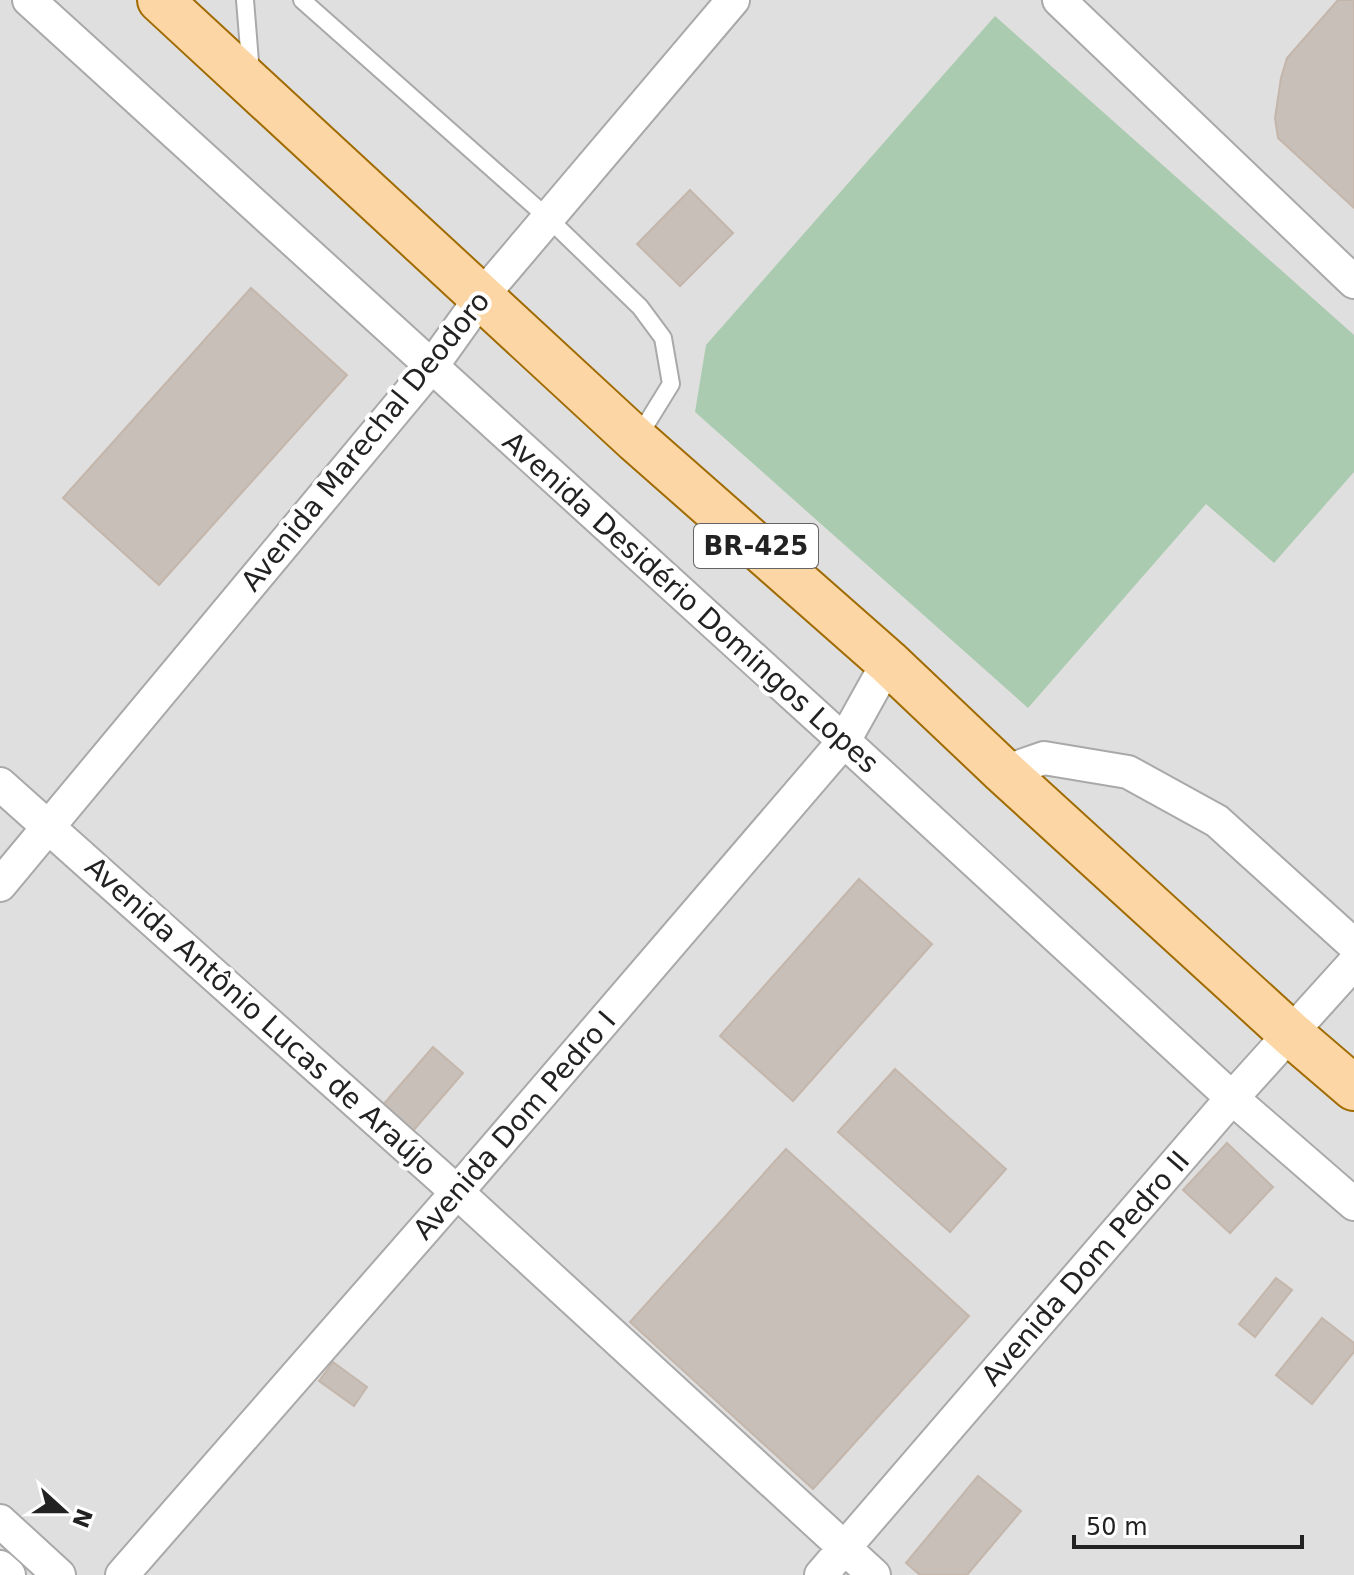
<svg xmlns="http://www.w3.org/2000/svg" width="1354" height="1575" viewBox="0 0 1354 1575" font-family="'DejaVu Sans',sans-serif">
<style>
.residential{fill:#e0dfdf}
.cemetery{fill:#aacbaf}
.building{fill:#c7bfb8;stroke:#c4b6ab;stroke-width:2}
.lines{fill:none;stroke-linecap:round;stroke-linejoin:round}
.lane-casing{stroke:#a9a9a9;stroke-width:20}
.street-casing{stroke:#a9a9a9;stroke-width:36}
.primary-casing{stroke:#a06b00;stroke-width:48}
.lane{stroke:#fff;stroke-width:16}
.street{stroke:#fff;stroke-width:32}
.primary{stroke:#fcd6a4;stroke-width:44}
.labels{text-anchor:middle;stroke-width:8;stroke-linejoin:round;paint-order:stroke}
.shield{fill:#fff;stroke:#646464;stroke-width:2}
.shield-label{font-size:26px;font-weight:bold;fill:#222}
.street-label{font-size:28px;fill:#222;stroke:#fff}
</style>
<rect width="100%" height="100%" fill="#f2efe9"/>
<path class="residential" d="M0 0H1354V1575H0Z"/>
<path class="cemetery" d="M995 16 1354 335V472L1274 563 1206 504 1028 708 695 412 706 345Z"/>
<path class="building" d="M1338 0H1354V208L1278 138 1275 118 1281 78 1287 58Z
M690 190 733 233 680 286 637 244Z
M251 288 347 375 159 585 63 498Z
M859 879 932 944 793 1101 720 1036Z
M433 1047 463 1073 412 1132 382 1106Z
M895 1069 1006 1169 950 1232 838 1132Z
M1227 1143 1273 1187 1230 1233 1183 1190Z
M786 1149 969 1316 813 1489 630 1322Z
M1276 1278 1292 1290 1255 1337 1239 1324Z
M1322 1318 1354 1343V1352L1312 1404 1276 1375Z
M333 1362 367 1387 354 1406 319 1381Z
M978 1476 1021 1511 967 1575H920L906 1563Z"/>
<g class="lines">
<g class="lane-casing">
<path id="lane" d="M245 0 251 74
M302 0 548 218 640 307 663 338 671 384 637 439"/>
</g>
<g class="street-casing">
<path id="street" d="M29 0 844 741 1232 1098 1354 1204
M1059 0 1354 282
M1004 772 1044 758 1128 772 1217 821 1354 945
M0 784 457 1192 874 1575
M0 885 432 366 482 296 733 0
M0 1521 59 1575
M0 1567 9 1575
M122 1575 457 1192 844 741 888 662
M821 1575 1232 1098 1354 963"/>
</g>
<g class="primary-casing">
<path id="primary" d="M160 0 636 440 888 662 1004 772 1291 1034 1354 1088"/>
</g>
<use href="#lane" class="lane"/>
<use href="#street" class="street"/>
<use href="#primary" class="primary"/>
</g>
<g class="labels">
<rect class="shield" x="694" y="524" width="124" height="44" rx="6"/>
<g class="shield-label">
<text x="756" y="555">BR-425</text>
</g>
<g class="street-label">
<text transform="translate(365 441) rotate(-51)" y="10">Avenida Marechal Deodoro</text>
<text transform="translate(691 602) rotate(42)" y="10">Avenida Desidério Domingos Lopes</text>
<text transform="translate(261 1016) rotate(42)" y="10">Avenida Antônio Lucas de Araújo</text>
<text transform="translate(514 1125) rotate(-49)" y="10">Avenida Dom Pedro I</text>
<text transform="translate(1085 1268) rotate(-49)" y="10">Avenida Dom Pedro II</text>
</g>
</g>
<g transform="translate(64 1511) rotate(111)" stroke="#ffffff" stroke-width="6" paint-order="stroke">
<path d="M0-6L14 30L0 20L-14 30Z" fill="#222222"/>
<text y="-12" font-size="22" font-weight="bold" text-anchor="middle" fill="#222222">N</text>
</g>
<path d="M1074 1535v12h228v-12" fill="none" stroke="#222222" stroke-width="4"/>
<text x="1086" y="1535" font-size="24" fill="#222222" stroke="#ffffff" stroke-width="6" paint-order="stroke">50 m</text>
</svg>
